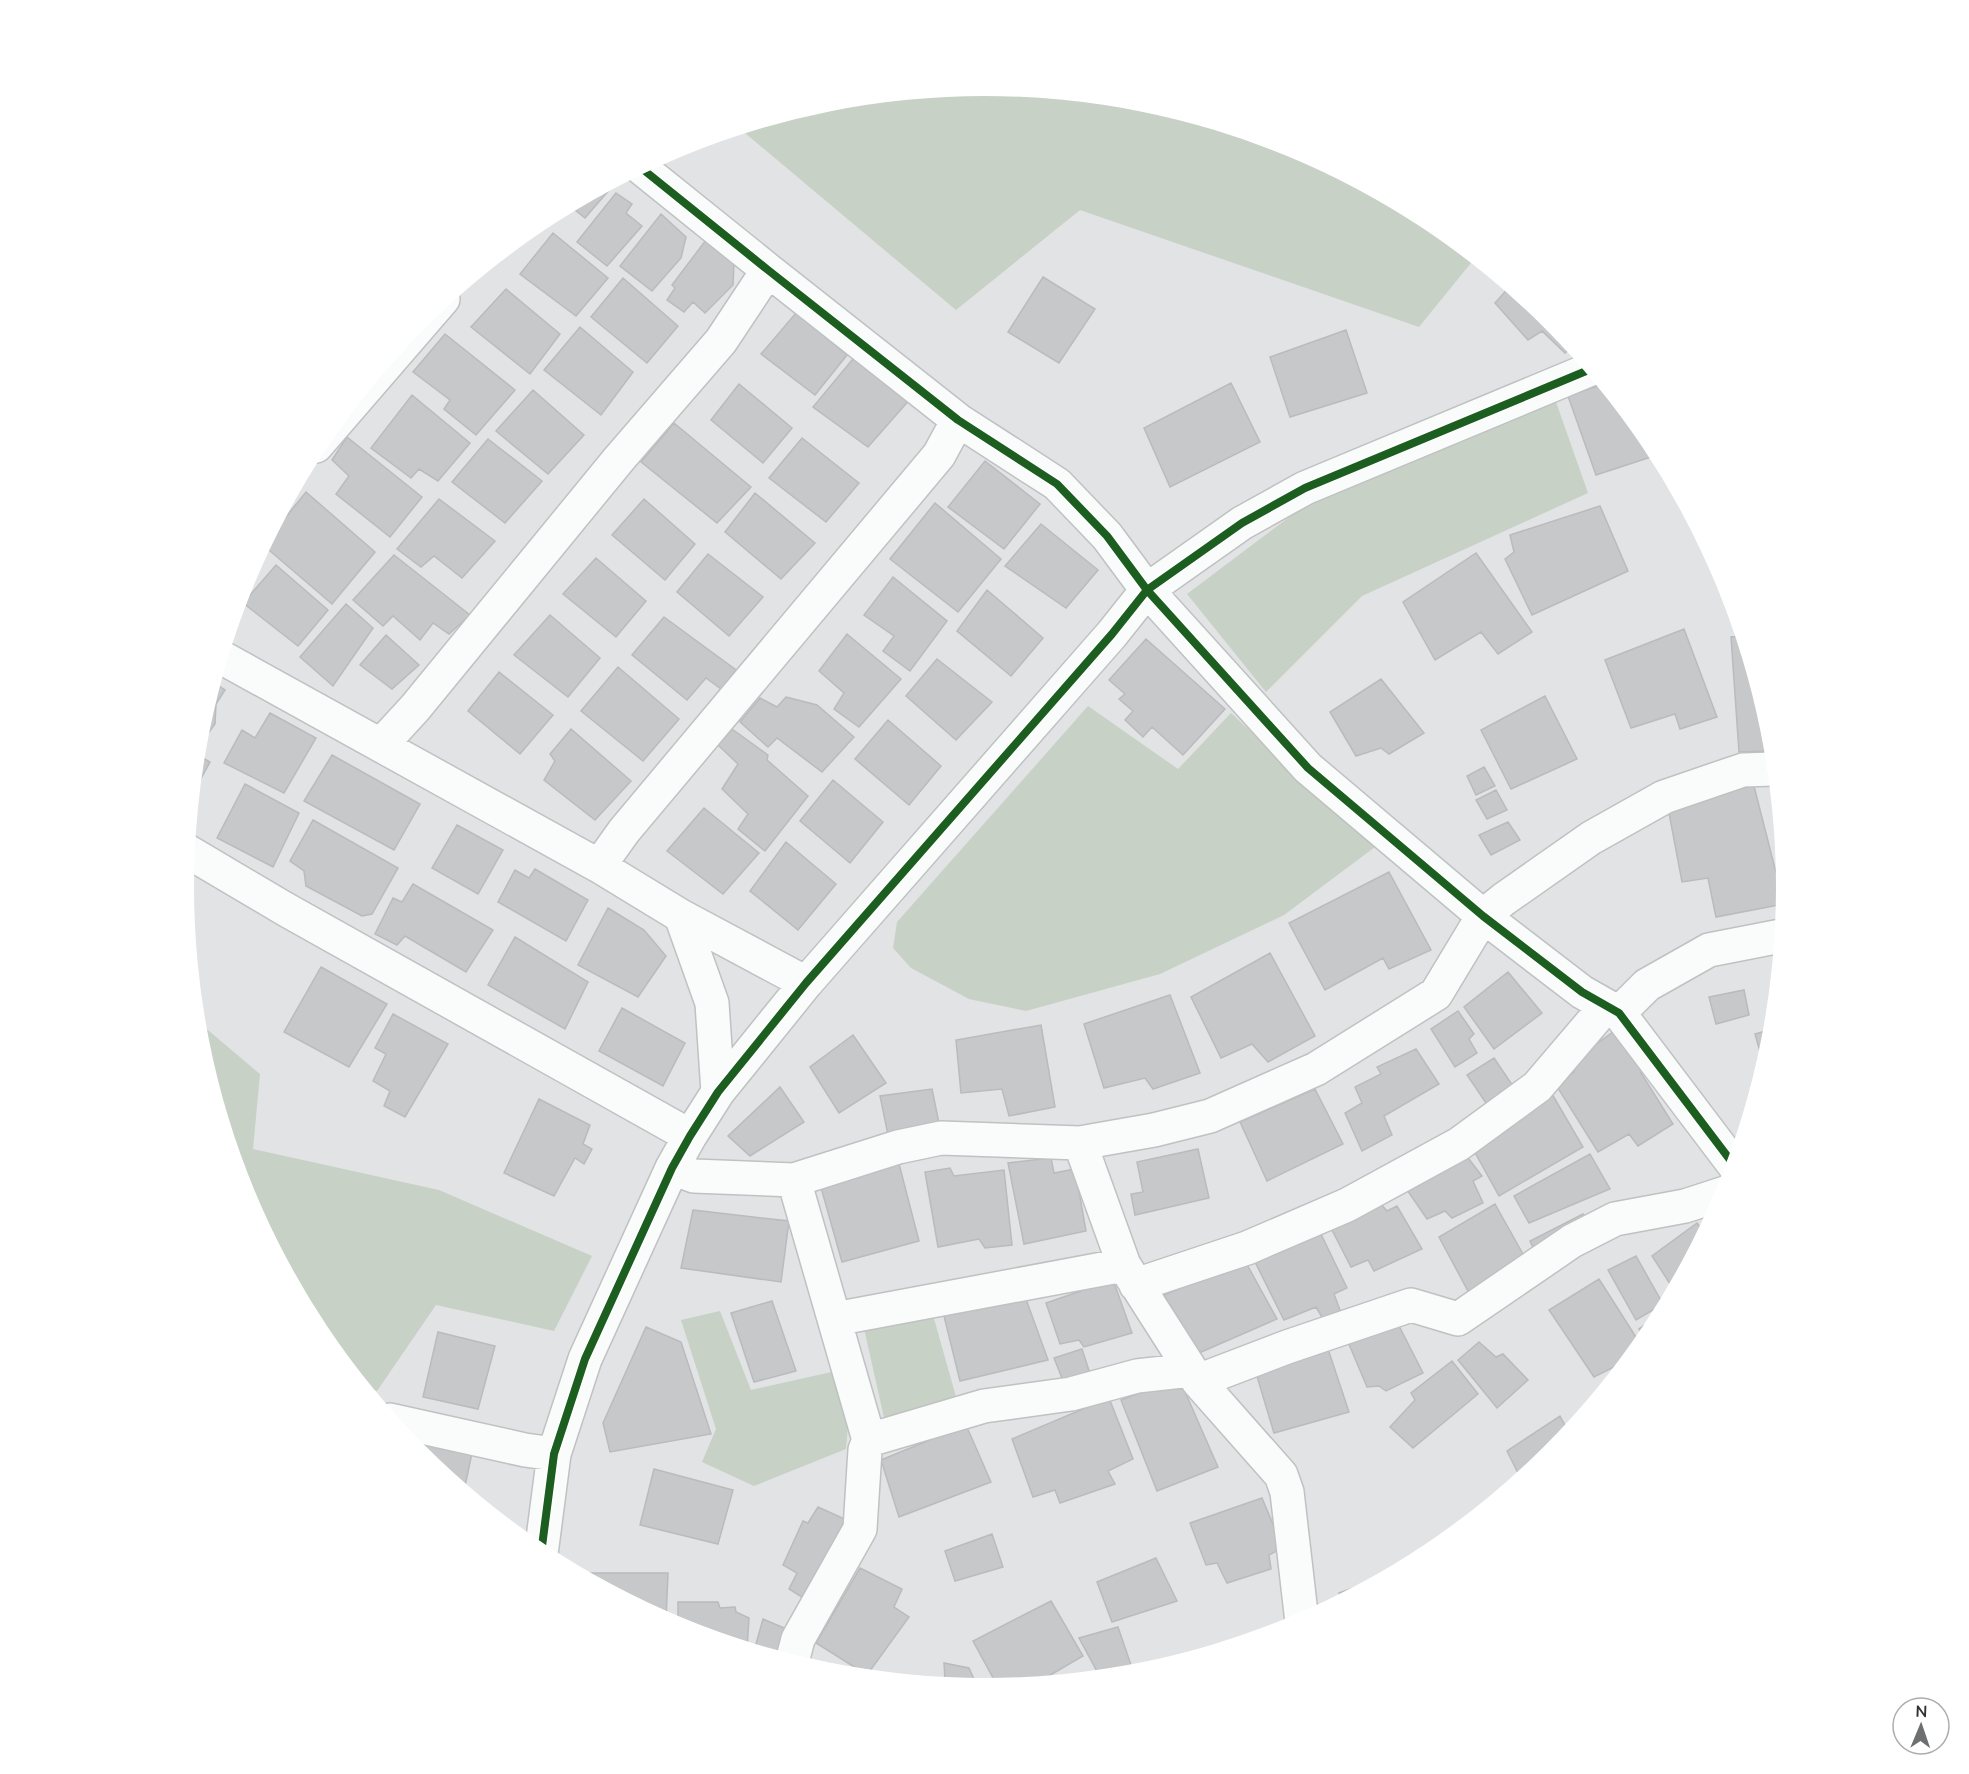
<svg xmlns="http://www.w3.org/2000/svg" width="1969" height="1774" viewBox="0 0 1969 1774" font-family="'Nunito Sans',sans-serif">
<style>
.green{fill:#c8d1c6}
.building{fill:#c7c8c9;stroke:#b9bbbc;stroke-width:1.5}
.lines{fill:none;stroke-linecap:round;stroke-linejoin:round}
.minor-casing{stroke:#c0c1c2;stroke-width:36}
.minor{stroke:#fafbfb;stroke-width:33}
.cycleway-casing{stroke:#fff;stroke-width:11}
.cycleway{stroke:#1b5e20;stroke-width:8}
</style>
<rect width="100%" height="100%" fill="#e1e3e5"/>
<path class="green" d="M985 86 1141 101 1292 147 1430 221 1475 258 1419 327 1080 210 956 310 739 128 828 101Z
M1556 402 1588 493 1362 596 1266 692 1187 594 1308 503Z
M1088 706 1178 769 1231 713 1375 847 1284 915 1160 974 1026 1011 969 999 911 968 893 948 897 922Z
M196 1020 260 1074 253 1149 439 1190 592 1256 554 1331 436 1305 377 1391 364 1388 318 1332 244 1193 198 1043Z
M720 1311 751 1390 836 1371 848 1425 846 1449 754 1486 702 1462 716 1429 681 1320Z
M933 1315 958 1404 885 1422 863 1324Z"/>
<path class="building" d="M615 180 617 181 585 218 569 205Z
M616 193 632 204 626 213 642 226 607 266 577 242Z
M661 214 686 237 681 258 652 291 620 266Z
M553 233 608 278 576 316 520 274Z
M706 240 734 263 733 285 705 313 693 302 684 312 667 300 675 288 672 285Z
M1043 277 1095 309 1059 363 1008 332Z
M623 278 678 326 647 363 591 317Z
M1510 286 1551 321 1573 346 1565 353 1542 331 1528 340 1495 303Z
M506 289 560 334 530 374 471 327Z
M796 313 847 355 815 395 761 354Z
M580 327 633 372 601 415 544 370Z
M1346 330 1367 393 1290 417 1270 357Z
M445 334 515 390 476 435 444 409 450 400 413 372Z
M857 354 911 398 868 447 813 407Z
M1231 383 1260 442 1170 487 1144 428Z
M739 384 792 428 763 463 711 420Z
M1604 384 1651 442 1657 455 1596 475 1568 396Z
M533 390 584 435 548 474 496 431Z
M412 395 470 443 438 481 419 469 411 478 371 448Z
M674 423 751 487 717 523 641 462Z
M347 437 422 497 390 537 336 494 349 476 332 460Z
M802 438 859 483 826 522 769 478Z
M488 439 542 481 505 523 452 482Z
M985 461 1040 504 1004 549 948 507Z
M306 492 375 552 332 604 263 545Z
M755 493 815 543 781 579 725 532Z
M439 499 495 541 462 578 434 556 421 567 397 549Z
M644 499 695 544 665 580 612 535Z
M935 503 1001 559 958 612 890 559Z
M1600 506 1628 571 1532 615 1505 559 1514 552 1510 535Z
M1041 524 1098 570 1066 608 1005 566Z
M1476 553 1532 632 1498 654 1481 632 1435 660 1403 602Z
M708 554 763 597 729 636 677 592Z
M1711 554 1725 581 1722 583Z
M394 555 470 615 449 634 433 623 420 640 393 616 383 626 353 600Z
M596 558 646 601 616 637 563 594Z
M276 565 328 610 298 646 243 603Z
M893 577 947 621 910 671 883 651 894 636 864 615Z
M987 590 1043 638 1011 676 957 631Z
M346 604 373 628 333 686 300 657Z
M550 615 600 658 568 697 514 655Z
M664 617 736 670 721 689 706 678 687 700 632 655Z
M1684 629 1717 717 1680 729 1675 714 1631 728 1605 660Z
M847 634 901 679 859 727 834 709 844 693 819 671Z
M386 635 419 665 392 689 360 665Z
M1742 636 1771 731 1773 751 1739 752 1731 637Z
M1146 639 1225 709 1183 755 1152 727 1143 737 1125 720 1133 711 1119 699 1125 694 1109 680Z
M937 659 992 702 956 740 906 696Z
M618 667 679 719 643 761 581 711Z
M499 672 553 715 520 754 468 711Z
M1381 679 1424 733 1389 754 1381 748 1356 756 1330 712Z
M213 682 225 690 216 704 215 724 201 743 197 740 198 730Z
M1545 696 1577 759 1511 789 1481 730Z
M786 697 817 705 854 737 822 772 777 738 768 747 740 722 760 698 777 707Z
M270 713 316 738 284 793 224 763 242 730 255 738Z
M888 720 941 766 909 805 855 759Z
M571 729 631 781 595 820 544 780 555 761 550 754Z
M732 729 768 755 767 760 808 796 765 851 738 829 748 814 722 789 738 764 718 745Z
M196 754 210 762 192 795Z
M332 755 420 804 394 850 304 801Z
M1484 767 1495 786 1476 795 1467 776Z
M833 780 883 822 850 863 800 821Z
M245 784 299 813 273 867 217 838Z
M1754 786 1784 904 1716 917 1708 878 1682 882 1669 813 1715 793Z
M1496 790 1507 810 1487 819 1476 800Z
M704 808 759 853 723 894 667 851Z
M313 820 398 868 372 914 362 916 306 886 304 871 290 861Z
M1508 822 1520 840 1491 855 1479 835Z
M457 825 503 850 478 894 432 868Z
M786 842 836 884 798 930 750 891Z
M535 869 588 900 566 941 498 902 515 870 529 878Z
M1389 872 1431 950 1389 969 1383 958 1325 990 1289 923Z
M413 884 493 930 466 972 405 936 397 945 375 934 393 898 402 902Z
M608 908 644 930 666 956 638 997 578 965Z
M515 937 588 982 565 1029 488 985Z
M1270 953 1315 1036 1268 1062 1252 1044 1221 1058 1191 997Z
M321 967 387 1004 349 1067 284 1032Z
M1508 972 1542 1013 1494 1049 1464 1007Z
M1744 990 1749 1015 1716 1024 1709 997Z
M1170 995 1200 1073 1153 1089 1145 1078 1104 1088 1084 1024Z
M622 1008 685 1043 663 1086 599 1051Z
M1458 1011 1474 1034 1469 1039 1477 1053 1455 1067 1431 1029Z
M393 1014 448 1044 405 1117 384 1106 390 1091 373 1081 386 1054 375 1048Z
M1041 1025 1055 1107 1009 1116 1002 1089 961 1093 956 1040Z
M1617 1029 1643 1068 1641 1073 1673 1124 1638 1146 1629 1134 1598 1152 1556 1085 1574 1072 1577 1058Z
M1772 1029 1771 1044 1764 1066 1755 1034Z
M853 1035 886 1083 839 1113 810 1067Z
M1416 1049 1439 1084 1384 1116 1392 1135 1362 1151 1345 1113 1362 1103 1355 1087 1381 1074 1377 1067Z
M1494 1058 1515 1089 1488 1106 1467 1075Z
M780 1087 804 1122 750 1156 728 1136Z
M932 1089 940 1128 888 1135 880 1096Z
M1315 1089 1343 1144 1267 1181 1240 1122Z
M1552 1094 1583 1147 1499 1196 1473 1149Z
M539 1099 590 1125 583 1144 592 1149 584 1164 575 1158 554 1196 504 1173Z
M1198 1149 1209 1198 1135 1215 1131 1194 1143 1192 1137 1162Z
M1465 1154 1482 1176 1473 1181 1483 1203 1452 1218 1445 1211 1427 1219 1405 1187Z
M1590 1154 1610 1189 1529 1223 1514 1196Z
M1051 1158 1054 1173 1075 1169 1086 1231 1024 1244 1008 1163Z
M898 1160 919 1241 842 1262 820 1184Z
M950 1168 954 1176 1004 1170 1012 1245 985 1248 979 1239 938 1247 925 1172Z
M1380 1203 1387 1211 1397 1206 1422 1249 1374 1271 1368 1260 1351 1267 1331 1228Z
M1495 1204 1528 1263 1469 1293 1439 1237Z
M693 1210 789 1221 781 1282 681 1268Z
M1583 1214 1590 1225 1536 1254 1530 1241Z
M1697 1223 1704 1233 1674 1290 1652 1256Z
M1320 1232 1347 1288 1334 1294 1342 1316 1326 1324 1316 1307 1284 1320 1254 1260Z
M1636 1256 1663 1304 1636 1320 1608 1270Z
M1245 1261 1277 1319 1199 1353 1164 1295Z
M1599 1279 1641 1345 1628 1360 1594 1377 1549 1310Z
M1113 1280 1132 1333 1084 1347 1079 1340 1060 1344 1046 1303Z
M1022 1288 1048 1360 960 1381 943 1312Z
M772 1301 796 1371 754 1382 731 1313Z
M1660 1314 1651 1333 1646 1338 1639 1329Z
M1397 1322 1423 1373 1386 1391 1379 1386 1367 1387 1348 1342Z
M646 1327 681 1342 711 1434 610 1452 603 1423Z
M438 1332 495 1346 478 1409 423 1397Z
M1479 1342 1496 1357 1503 1354 1528 1380 1497 1408 1458 1360Z
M1082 1349 1092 1380 1065 1386 1054 1358Z
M1328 1349 1349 1412 1274 1433 1256 1373Z
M1452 1361 1478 1394 1413 1448 1390 1427 1415 1400 1411 1393Z
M1179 1378 1218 1467 1157 1491 1121 1400Z
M1109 1398 1133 1459 1108 1471 1115 1484 1060 1503 1055 1490 1033 1497 1012 1439Z
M1560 1416 1569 1433 1551 1454 1521 1479 1507 1451Z
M966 1425 991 1482 899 1517 881 1460Z
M405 1439 472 1453 464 1491 418 1453Z
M654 1469 733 1490 718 1544 640 1525Z
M1262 1498 1283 1548 1269 1555 1271 1569 1227 1583 1217 1563 1206 1565 1190 1523Z
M818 1507 847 1520 808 1601 789 1589 797 1573 783 1565 803 1521 808 1523Z
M992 1534 1003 1567 955 1581 945 1551Z
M1156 1558 1177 1601 1112 1622 1097 1582Z
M860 1568 902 1589 894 1607 909 1617 867 1675 816 1643Z
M579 1573H668L666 1621 579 1575Z
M1392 1574 1342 1600 1339 1593Z
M1051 1601 1083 1656 1035 1684 998 1687 973 1641Z
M678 1602H718L720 1608 735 1607 736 1612 749 1618 747 1649 678 1627Z
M763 1619 791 1631 780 1659 754 1651Z
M1118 1627 1131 1665 1099 1675 1079 1638Z
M944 1663 969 1668 978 1688 935 1684 936 1679 945 1680Z"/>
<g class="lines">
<g class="minor-casing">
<path id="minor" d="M640 167 768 270 958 420 1057 484 1107 536 1147 590 1308 768 1483 916 1582 992 1619 1013 1734 1165
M316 446 443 299
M221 657 599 866 681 916 806 983
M381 745 415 708 619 459 721 341 768 270
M187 851 285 909 690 1136
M599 866 624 831 939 455 958 420
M681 916 712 1003 718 1092
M1619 1013 1647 985 1709 950 1781 936
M1080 1143 1154 1130 1210 1116 1316 1069 1436 994 1483 916 1504 899 1591 838 1664 797 1743 770 1774 769
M672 1168 694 1176 794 1180 898 1147 941 1138 1080 1143 1124 1265 1198 1381 1281 1475 1287 1492 1302 1622
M1136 1285 1247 1248 1347 1205 1459 1144 1537 1087 1606 1006
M835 1319 1124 1265
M1198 1381 1287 1347 1411 1305 1458 1319 1572 1241 1615 1219 1685 1206 1725 1193
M390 1420 525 1450 554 1454
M869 1440 984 1406 1071 1394 1137 1376 1191 1370
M541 1554 554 1454 585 1359 672 1168 690 1136 718 1092 806 983 1112 634 1147 590 1242 523 1305 488 1591 369
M792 1662 798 1639 860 1529 865 1450 869 1440 794 1180"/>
</g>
<use href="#minor" class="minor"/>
<g class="cycleway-casing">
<path id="cycleway" d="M640 167 768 270 958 420 1057 484 1107 536 1147 590 1308 768 1483 916 1582 992 1619 1013 1734 1165
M541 1554 554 1454 585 1359 672 1168 690 1136 718 1092 806 983 1112 634 1147 590 1242 523 1305 488 1591 369"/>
</g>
<use href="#cycleway" class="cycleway"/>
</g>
<path d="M0 0H1969V1774H0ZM194 887a791 791 0 1 1 1582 0a791 791 0 1 1-1582 0Z" fill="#fff" fill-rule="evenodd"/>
<g transform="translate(1921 1726) rotate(2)"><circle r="28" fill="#ffffff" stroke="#acadad" stroke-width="1.5"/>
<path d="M0-4.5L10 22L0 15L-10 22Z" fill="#6d6f71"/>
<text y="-9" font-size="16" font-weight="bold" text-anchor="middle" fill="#2f3132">N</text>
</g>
</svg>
